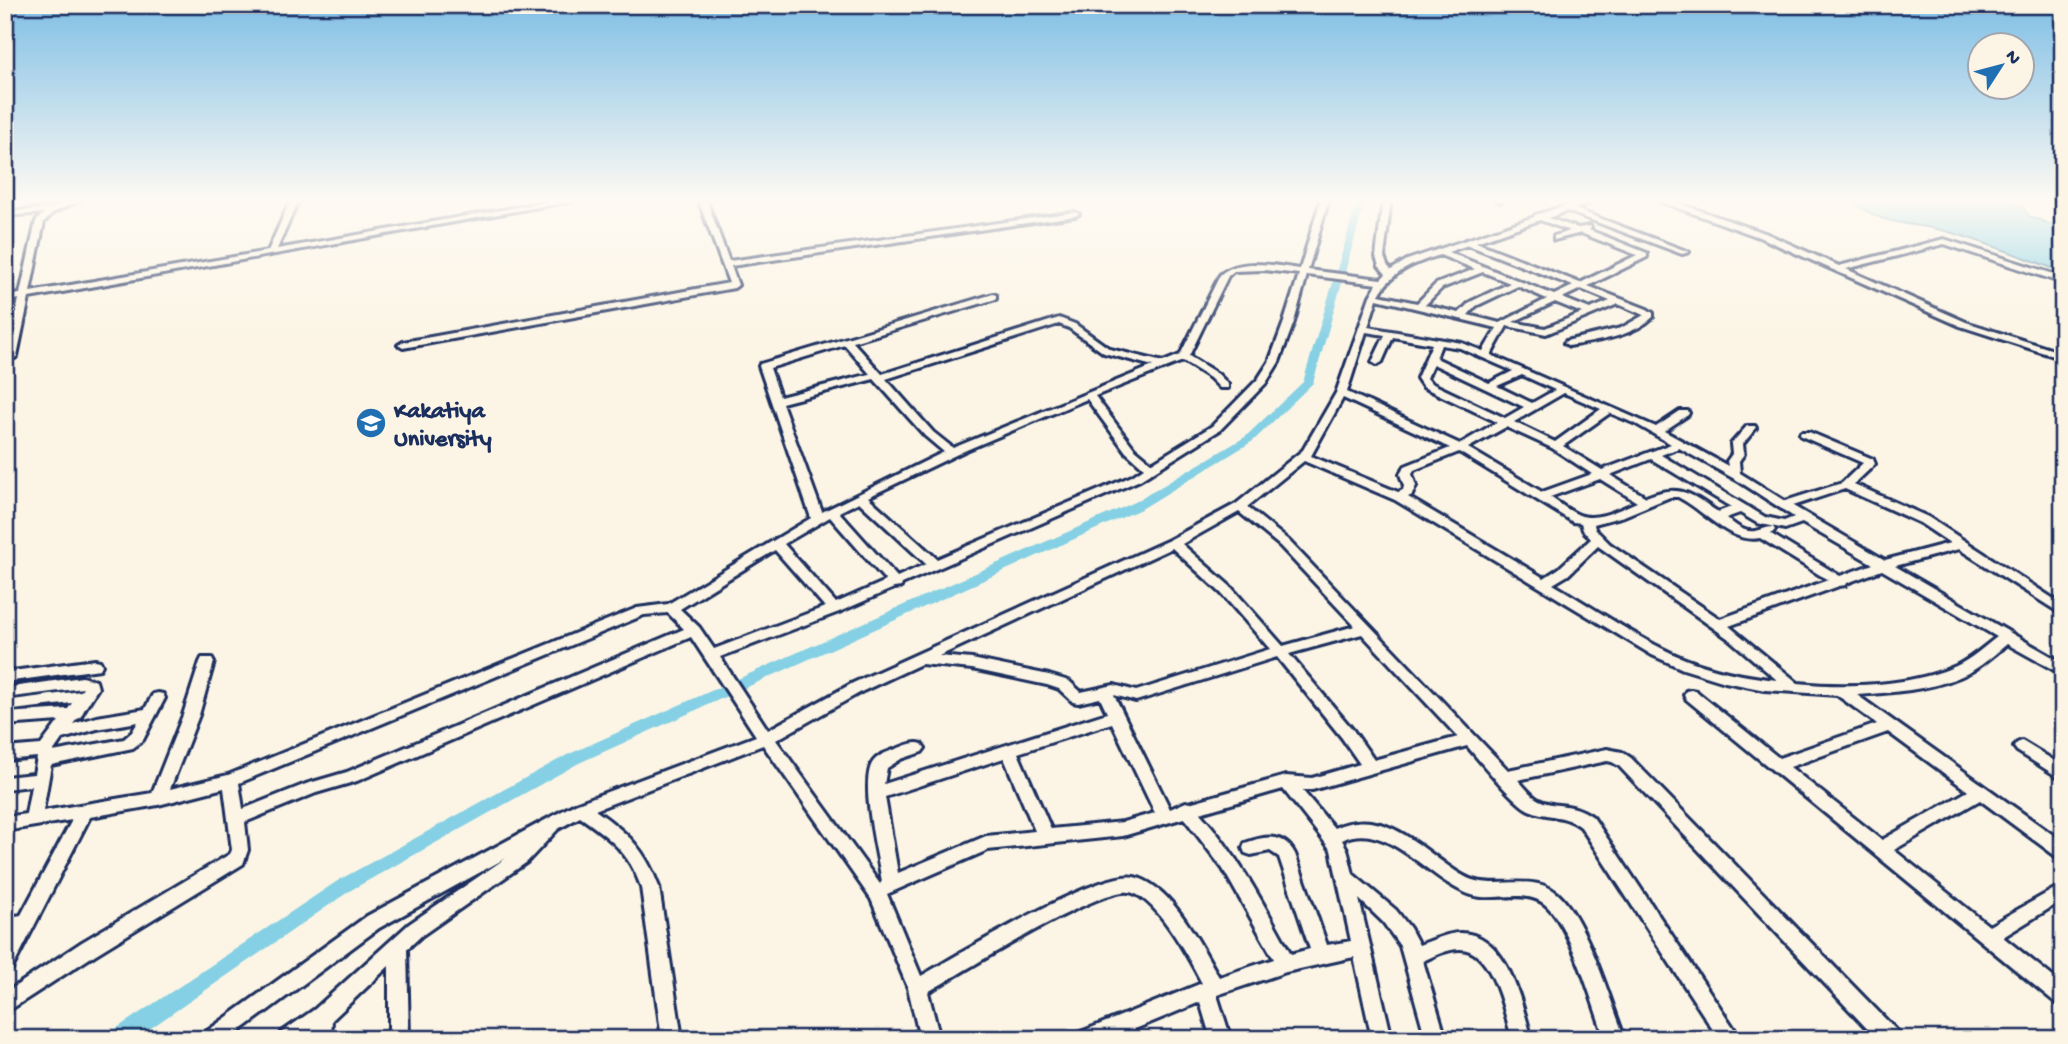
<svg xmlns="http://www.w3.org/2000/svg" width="2068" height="1044" viewBox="0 0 2068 1044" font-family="'Gochi Hand',sans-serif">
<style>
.water{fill:#85d0e4;stroke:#5b90ae;stroke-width:2}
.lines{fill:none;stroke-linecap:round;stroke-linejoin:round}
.canal{fill:#85d0e4;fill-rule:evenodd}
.minor-casing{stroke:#1b2f5e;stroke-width:6}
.minor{fill:#fcf5e5;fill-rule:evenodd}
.labels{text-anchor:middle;stroke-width:5;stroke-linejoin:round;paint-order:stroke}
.poi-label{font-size:24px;font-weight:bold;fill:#1b2f5e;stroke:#fcf5e5;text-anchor:start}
</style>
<rect width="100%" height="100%" fill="#fcf5e5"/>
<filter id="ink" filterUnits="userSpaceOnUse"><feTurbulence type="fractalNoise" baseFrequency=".0143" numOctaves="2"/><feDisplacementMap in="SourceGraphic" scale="14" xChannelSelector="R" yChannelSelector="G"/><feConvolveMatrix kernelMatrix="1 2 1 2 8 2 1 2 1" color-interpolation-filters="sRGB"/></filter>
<g filter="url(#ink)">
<path class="water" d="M1852 199H2003L2021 205 2029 216 2063 229V272C2025 258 1988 243 1949 232 1918 223 1875 226 1852 199Z"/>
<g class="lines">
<path class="canal" d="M1358 199H1366L1313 383 1253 441 1143 508 579 763 351 890 135 1039H108L111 1032 339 880 567 755 1135 502 1245 437 1303 382Z"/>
<g class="minor-casing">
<path id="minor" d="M71 199H83L54 212 44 222 30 292 268 251 291 199H299L277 249 564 199H583L29 298 17 356 15 358H9L7 356 19 299 5 302V296L20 294 36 221 44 213 5 216V212L50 208Z
M698 199H706L729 261 1075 212 1079 214 1075 216 731 266 738 285 734 288 403 348 398 345 403 342 729 283Z
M1321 199H1329L1308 270 1381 279 1386 274 1379 266 1376 257 1383 199H1391L1384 257 1387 265 1391 270 1407 260 1534 217 1535 215 1587 199H1600L1575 209 1689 252 1682 254 1567 211 1548 218 1578 228 1590 226 1591 228 1589 230 1647 253V257L1588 286 1647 309 1653 313V317C1632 337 1597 341 1569 346L1564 343 1566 341 1621 328 1644 315 1618 304 1546 334 1507 326 1491 355 1656 427 1680 411H1688L1689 413 1688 415 1664 431 1728 466 1727 461 1732 454 1731 444 1747 426H1755L1756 428 1743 444 1744 454 1739 461 1740 473 1785 501 1842 483 1863 463 1801 436 1800 434 1801 432H1809L1873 459 1875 464 1873 466 1854 484 1928 517 2063 605V615L1959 549 1895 566 2063 663V675L2007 644C1996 653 1985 663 1972 671 1938 690 1895 692 1857 695L2063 842V859L2057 857 1980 800 1894 850 1989 926 2063 884V900L2003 937 2063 985V1006L2056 1003 1686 699 1684 695 1686 691 1691 690 1696 691 1779 758 1877 724 1837 695 1765 690 1725 682 1683 669 1652 655 1395 500 1304 461 1247 507 1288 540 1508 770 1607 749 1622 752 1631 758 1898 1032 1901 1039H1877L1619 766 1612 762 1607 761 1518 780C1525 787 1531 796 1539 800 1558 809 1571 801 1593 817L1741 1039H1719L1581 827C1565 814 1547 818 1529 810 1514 803 1480 761 1467 746L1312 790H1302L1334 828C1378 808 1410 838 1444 863 1454 870 1464 878 1476 881 1505 888 1539 872 1562 898 1589 928 1610 1000 1625 1039H1605C1593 1005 1572 930 1547 906 1528 888 1498 901 1475 896 1431 885 1388 817 1342 840L1347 849 1353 874 1396 910 1410 928 1419 945C1431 941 1447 933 1460 933 1508 933 1521 1003 1532 1039H1512C1505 1014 1493 949 1460 949 1447 949 1434 956 1423 961L1446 1039H1426L1400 946 1383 922 1359 899 1392 1039H1372L1354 957 1286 972 1217 995 1231 1039H1211L1200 1002 1111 1039H1078L1081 1032 1202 983C1190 960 1156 896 1129 892 1099 887 961 973 928 992L940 1039H920L908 988 871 899 763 745 595 810C628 833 645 849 659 887L682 1039H662L641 887C629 852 610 838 580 817L558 829 527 862 421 936 407 949 409 1039H389V966L332 1020 331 1039H311V1035L306 1039H279L282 1032 315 1009 409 924 506 858 379 928 229 1039H203L206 1032 367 916 575 804 756 736 691 637 357 781 316 793 245 822 248 850 243 864 96 954 5 1013V993L82 942 230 854 232 850 224 788 158 805 90 817 12 969 5 971V944L11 933 5 934V918L21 915 72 820 5 831V817L26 814 31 786 5 789V777L34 774 37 757 5 760V748L41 745 59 721 5 725V713L68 709 72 703 5 711V701L81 691 83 688 5 698V688L82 677 96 681 98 688C92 698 85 707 80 718L77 719 73 724 97 717 145 709 153 694 158 693 163 694 165 698 143 740 133 748 51 765 43 811 152 793 183 715 200 662 202 658H212L214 662 199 715 170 789 228 775 637 608 668 604 811 518 759 366 760 364 993 294 996 295V299L853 342 882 374 1059 318 1075 324 1110 349 1163 362 1180 355 1220 275C1239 257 1276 266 1300 269ZM1540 220 1570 231 1554 236V240L1581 233 1637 255 1580 283 1476 242ZM1468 245 1573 286 1554 295 1448 252ZM1440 255 1475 269 1436 284 1417 303 1379 295C1392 271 1415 263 1440 255ZM1264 270 1299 274 1284 322 1269 362 1258 379 1212 426 1152 463 1134 448 1095 396 1183 361 1210 378 1220 388H1228V384L1218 374 1189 356 1228 276 1234 271ZM1483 272 1510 283 1470 302 1459 313 1425 305 1442 288ZM1307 275 1377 284 1370 296 1336 393 1303 450 1236 504 1169 540 853 683 768 730 720 657 839 612 894 588 901 587 902 584 1140 480 1220 430 1266 383 1279 362 1294 322ZM1518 286 1547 299 1500 323 1468 315 1476 306ZM1581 289 1610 301 1590 309 1562 298ZM1377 299 1497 328 1483 351 1462 343 1368 327ZM1555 302 1582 313 1545 328 1513 322ZM1059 324 1069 328 1104 353 1153 366 953 448 933 432 886 379ZM1366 332 1385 335 1372 362 1377 365 1382 362 1393 337 1432 344 1417 378 1423 387 1497 422 1460 444 1347 392ZM845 345 870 374 780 397 770 368ZM1441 345 1460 348 1513 371 1489 383 1436 358ZM1433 364 1524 407 1505 418 1431 383 1427 378ZM1522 375 1555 390 1532 403 1497 386ZM874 379 925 436 944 452 822 512 782 403ZM1564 393 1601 409 1555 442 1514 422ZM1343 398 1450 448 1405 466 1400 474 1404 486 1403 490 1398 492 1311 456ZM1087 399 1126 452 1144 468 1132 476 937 559 868 497 964 451ZM1610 413 1636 424 1671 444 1602 470 1563 446ZM1506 427 1552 448 1592 474 1542 492 1468 448ZM1679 448 1740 482 1794 517 1784 521 1765 517 1661 455ZM1459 452 1573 522 1581 523 1583 530 1591 539 1558 569 1544 578 1408 497 1412 495 1416 486 1412 474 1414 470ZM1651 459 1731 507 1718 512C1691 494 1680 483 1646 497L1610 475ZM1600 479 1637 502C1620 509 1597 522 1579 515 1569 511 1559 503 1550 497ZM1845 489 1920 523 1950 543 1885 560 1793 506ZM1670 497H1678L1685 501C1707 514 1732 544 1760 538L1828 580 1720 619 1610 544 1595 529 1594 524 1624 516ZM859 502 926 564 897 577 839 512ZM1239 512 1280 546 1355 626 1283 646 1231 587 1182 544ZM1740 513 1757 523 1785 529 1802 523 1873 564 1840 576 1771 534 1775 530 1773 527C1766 527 1762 530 1755 531 1744 533 1734 524 1726 518ZM830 517 886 581 836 603 784 544ZM1598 546 1729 639 1777 680C1738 676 1697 667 1661 648 1624 629 1589 605 1553 584L1568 575ZM1172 548 1221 593 1270 649 1136 691 1114 685 1081 692 1069 681 1049 675 972 659 939 656ZM775 550 825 607 714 649 699 627 680 609ZM1882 570 1997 637C1984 647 1971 659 1956 666 1912 686 1846 688 1798 683L1729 626 1839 586 1846 585 1847 583ZM668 613 684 629 347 772 306 784 243 809 239 783 644 615ZM1362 634 1458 737 1374 760 1353 730 1289 654ZM1277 657 1342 738 1360 764 1312 778 1286 776 1189 803 1186 802 1170 809 1114 695 1136 701ZM921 664 972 669 1047 685 1059 689 1073 702 1078 703 1100 698 1107 713 884 784 887 768 901 759 922 752 925 748 922 744C914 741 905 746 896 749 888 752 878 755 873 762 859 781 878 857 882 881L880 884 776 740 863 691ZM138 722 132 732 124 739 53 752 62 739 97 729ZM1112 723 1155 813 1123 822 1051 829 1018 753ZM1888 732 1968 791 1882 840 1790 767ZM1004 758 1035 831 986 836 898 873 885 797ZM1283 789 1331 850 1351 941 1327 945 1295 854C1284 832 1264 836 1245 843L1243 848 1245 853 1251 855 1270 851 1279 857 1310 949 1291 954C1264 905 1238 855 1200 813ZM1184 818 1223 869 1274 959 1219 977C1201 946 1172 885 1134 877 1098 870 958 955 921 976L887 894 988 850 1123 836Z
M1506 199 1500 202 1496 200 1497 199Z
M1653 199H1666L1765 233 1839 266 1944 239 2063 277V283L1944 244 1846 269 1966 322 2063 353V359L1960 326 1759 237Z
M95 660 100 661 102 665 100 669 5 682V672Z
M2022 741 2063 766V780L2017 751 2014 747 2017 743Z"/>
</g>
<use href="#minor" class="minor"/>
</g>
</g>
<linearGradient id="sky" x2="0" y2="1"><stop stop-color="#80bfe6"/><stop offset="0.58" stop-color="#fefaf3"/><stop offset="1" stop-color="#fefaf3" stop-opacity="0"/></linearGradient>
<rect width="2068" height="346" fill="url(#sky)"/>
<defs>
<g id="university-disc" transform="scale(1.575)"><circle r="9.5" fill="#1f6fb2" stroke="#fcf5e5"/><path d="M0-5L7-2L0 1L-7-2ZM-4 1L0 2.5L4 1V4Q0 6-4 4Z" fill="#fff"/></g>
</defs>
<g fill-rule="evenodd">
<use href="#university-disc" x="371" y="423"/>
</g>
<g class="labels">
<g class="poi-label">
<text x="394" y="417">Kakatiya<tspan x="394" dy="28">University</tspan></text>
</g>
</g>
<rect width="2068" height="1044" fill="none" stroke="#fcf5e5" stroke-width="28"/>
<rect x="14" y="14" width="2040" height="1016" fill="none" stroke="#1b2f5e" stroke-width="2.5" filter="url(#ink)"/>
<g transform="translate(2001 66) rotate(54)"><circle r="33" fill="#fcf5e5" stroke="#a2a6af" stroke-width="2"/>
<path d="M0-5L12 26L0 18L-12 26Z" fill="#1f6fb2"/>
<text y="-10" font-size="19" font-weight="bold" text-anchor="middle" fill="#1b2f5e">N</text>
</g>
</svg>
